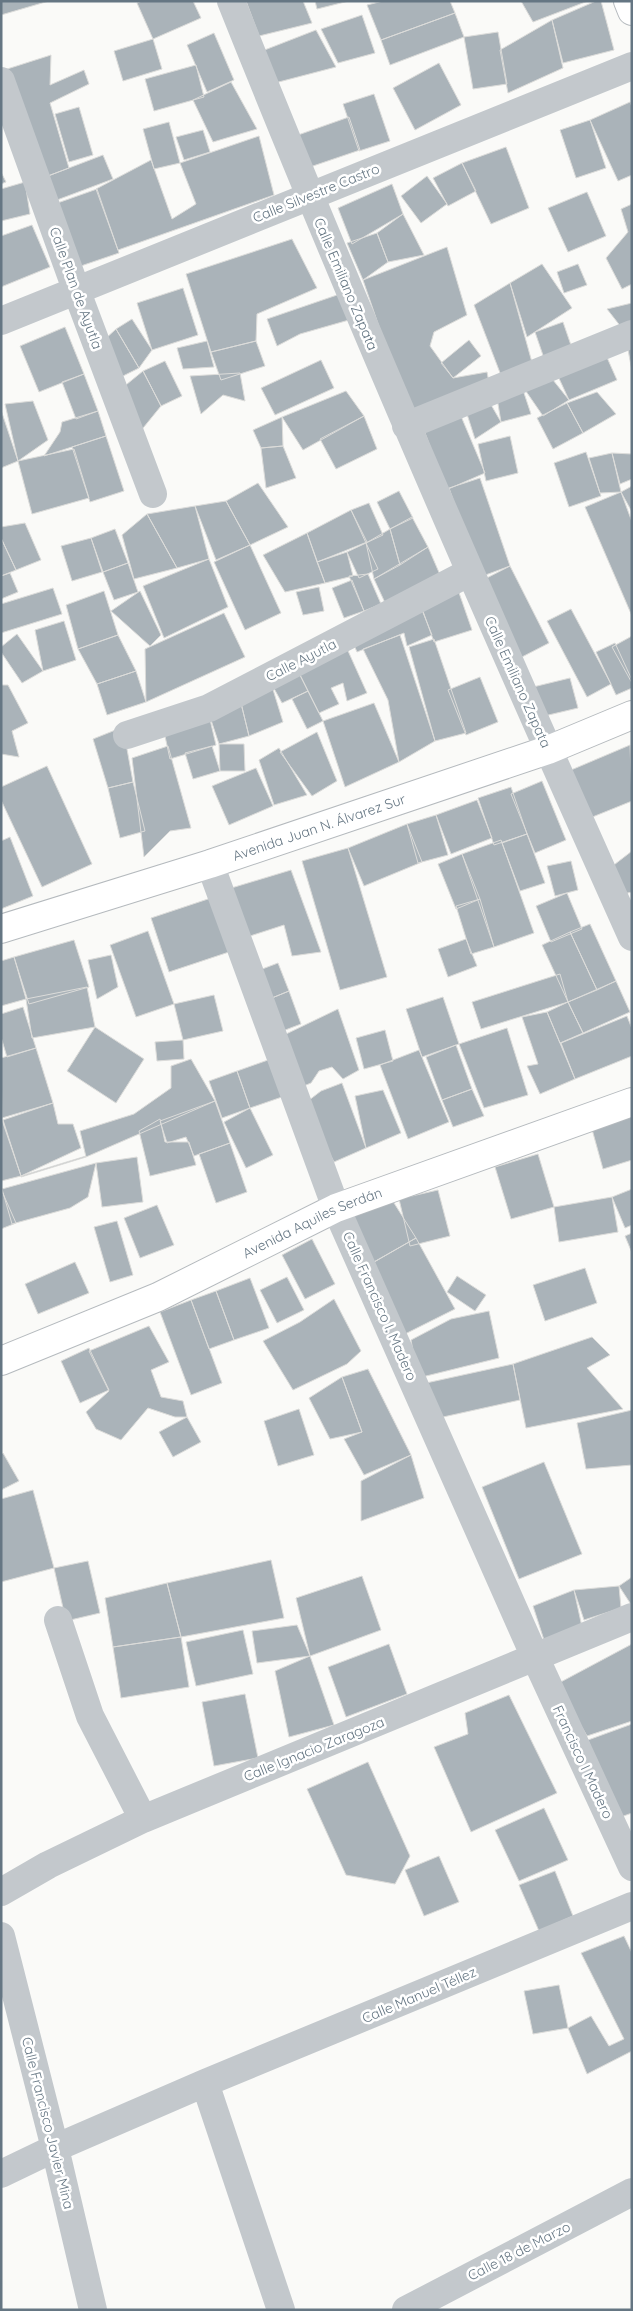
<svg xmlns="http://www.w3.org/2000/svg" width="633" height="2311" viewBox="0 0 633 2311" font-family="Quicksand,sans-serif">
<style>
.building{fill:#aab3b9;stroke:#dcdcda}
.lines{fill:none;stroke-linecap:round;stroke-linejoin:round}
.major-casing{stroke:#b5babe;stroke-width:30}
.minor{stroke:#c3c8cc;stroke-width:28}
.major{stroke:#fff;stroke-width:28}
.labels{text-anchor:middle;stroke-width:5;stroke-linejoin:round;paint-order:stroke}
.street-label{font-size:14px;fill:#657683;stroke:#fff}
</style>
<rect width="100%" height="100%" fill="#fafaf8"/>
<path class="building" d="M1 1H49L1 15Z
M142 1H193L201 18 153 39 137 3Z
M246 1H303L312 23 259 36Z
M315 1H349L317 9Z
M383 1H450L455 13 381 40 367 5Z
M521 1H588L533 22Z
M596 1H601L614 50 563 63 552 20Z
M455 13 464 37 390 65 381 40Z
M362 15 375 53 338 63 321 29Z
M552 20 563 68 508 93 500 50Z
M316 30 336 67 271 84 262 51Z
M498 32 507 84 473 89 464 37Z
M214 33 234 80 207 92 187 45Z
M153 39 162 69 123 81 114 51Z
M51 55 50 85 84 70 89 84 50 103 69 168 40 179 4 70Z
M439 63 461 105 415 130 393 88Z
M196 65 204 97 154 111 145 79Z
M231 82 257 129 213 142 193 100Z
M374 94 390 141 359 151 343 104Z
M630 102 632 107V175L618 181 590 120Z
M79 107 93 155 69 162 55 114Z
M349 117 360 150 310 167 298 135Z
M590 120 606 168 576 178 560 130Z
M169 122 180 163 154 169 143 129Z
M203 130 210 152 184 160 176 137Z
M259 136 274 195 118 250 96 189 151 160 172 219 196 204 180 163Z
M506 147 529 208 491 224 462 163Z
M103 155 113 179 49 203 40 179Z
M462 163 476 191 448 206 433 178Z
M1 172 6 182 1 184Z
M427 176 447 204 421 223 401 196Z
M25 182 30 214 1 221V189Z
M392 184 403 214 352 244 338 208Z
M97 189 119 253 72 269 49 206Z
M587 192 606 236 568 252 548 208Z
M632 204V284L622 289 606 258 628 232 621 209Z
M403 214 424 255 388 262 377 233Z
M32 225 50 267 1 287V236Z
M377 233 388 262 363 280 347 243Z
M292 239 317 288 257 314 256 341 211 352 186 274Z
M447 247 467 315 434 332 430 346 453 378 487 372 490 388 409 414 363 280Z
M542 264 572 308 527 337 510 283Z
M578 264 587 285 564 293 557 272Z
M510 283 533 366 502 378 474 305Z
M183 288 198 335 152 350 137 303Z
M340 294 349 320 300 334 277 346 267 319Z
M632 303V329L625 332 607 309Z
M132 319 152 350 139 368 116 329Z
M563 322 574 354 546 364 535 332Z
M65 327 84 374 39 392 20 346Z
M116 329 139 368 121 377 103 341Z
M632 337V371L626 339Z
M469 340 481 356 453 378 441 363Z
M207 341 214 367 183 369 177 348Z
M256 341 265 366 221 380 211 352Z
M605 353 617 380 569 400 557 374Z
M321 360 334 388 275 415 261 388Z
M165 361 182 396 161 406 143 371Z
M143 371 161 406 139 433 121 389Z
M240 373 245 401 223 395 201 414 190 376Z
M84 374 98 411 76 419 62 382Z
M549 375 569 400 543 416 521 384Z
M521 384 531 414 501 422 496 392Z
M346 391 364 416 303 450 282 417Z
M597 392 616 414 583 433 567 403Z
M33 401 48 440 18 461 5 404Z
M490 403 501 422 475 439 466 411Z
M567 403 583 433 553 449 537 418Z
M458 409 485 473 446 490 421 422Z
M1 410 18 461 1 468Z
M98 411 106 436 44 456 60 432 62 422Z
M364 416 377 449 336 469 320 439Z
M282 417 283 446 261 448 253 430Z
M106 436 124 491 90 502 72 447Z
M510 436 518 473 486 481 478 444Z
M283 446 296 478 266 488 261 448Z
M74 449 89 498 32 514 18 461Z
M586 452 601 496 569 507 554 463Z
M612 453 621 492 600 493 589 458Z
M612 453 632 454V479L620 484Z
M480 478 510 566 480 577 449 488Z
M258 483 288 527 250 545 226 501Z
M632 486V512L621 492Z
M399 491 413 518 390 529 377 502Z
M621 492 632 522V616L585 507Z
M226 501 250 545 216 560 195 506Z
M369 503 383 535 366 543 351 510Z
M195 506 209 559 177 568 147 514Z
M351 510 367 542 317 562 307 533Z
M147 514 177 568 134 579 122 535Z
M412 517 428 547 400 565 390 529Z
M25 523 41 560 16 570 1 538V527Z
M115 529 128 563 103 572 91 538Z
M390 529 400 565 374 579 366 543Z
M307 533 325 583 285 592 263 555Z
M1 538 16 570 1 576Z
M91 538 102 572 72 581 61 546Z
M366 543 378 569 359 578 347 552Z
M250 545 281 613 245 630 214 562Z
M428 547 444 584 387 607 374 579Z
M347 552 353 576 325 583 317 562Z
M209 559 228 607 164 638 143 586Z
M128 563 138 592 114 600 103 572Z
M510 566 549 643 518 659 479 582Z
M10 573 18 592 1 599V576Z
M368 574 381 604 364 611 349 576Z
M352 580 364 611 344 618 332 588Z
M319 587 324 611 303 615 296 592Z
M457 587 472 630 434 642 419 600Z
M53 588 62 614 1 633V604Z
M104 591 118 635 78 649 66 605Z
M140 591 161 635 150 646 111 611Z
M418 600 432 635 407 646 404 633 357 652 350 636Z
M571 609 611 684 587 697 547 621Z
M224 613 245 657 146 702 145 649Z
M64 621 76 660 43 671 35 630Z
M17 634 43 671 22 683 1 652V647Z
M118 635 136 671 97 684 78 649Z
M400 635 435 741 399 762 388 700 363 649Z
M632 636V683L612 647Z
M434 639 466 733 435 741 409 647Z
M344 642 367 693 347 701 343 683 331 688 339 704 319 713 296 667Z
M615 643 632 680V688L616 695 596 652Z
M296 667 308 691 282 703 271 683Z
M136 671 146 702 107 715 97 684Z
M480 677 498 722 466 735 448 690Z
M570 678 578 708 540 717 533 687Z
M271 683 283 722 249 736 240 699Z
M1 685H8L28 723 12 731 19 757 1 754Z
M308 691 323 721 307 729 292 699Z
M240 699 249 736 219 744 208 711Z
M374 703 399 762 345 787 323 721Z
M208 711 216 745 170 759 163 727Z
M123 727 133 782 108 788 93 739Z
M317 732 337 781 312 796 280 752Z
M219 744H244L245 771H220Z
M630 745 632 801 585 820 564 773Z
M168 746 191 828 170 831 144 857 132 758Z
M212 746 220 771 193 779 185 753Z
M279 748 307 795 274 805 259 760Z
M47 766 92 864 42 887 1 800V787Z
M256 768 273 806 229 825 212 786Z
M542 781 566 840 535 853 511 794Z
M133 782 145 831 120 838 108 788Z
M511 787 527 834 494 845 478 798Z
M477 800 492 838 451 854 436 815Z
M436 815 448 855 418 863 407 824Z
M407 824 422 862 364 886 348 848Z
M527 834 545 883 520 891 502 843Z
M10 837 33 896 1 909V841Z
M501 840 534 933 494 947 462 854Z
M348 848 387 977 340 990 302 861Z
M632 851V892L619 895 610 868Z
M462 854 480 899 456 909 438 864Z
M571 861 578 890 555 896 547 866Z
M291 870 321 952 292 956 284 925 244 938 228 889Z
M567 893 582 929 551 942 536 906Z
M211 898 229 952 169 972 151 918Z
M480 899 494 947 471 954 456 906Z
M590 924 616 981 597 990 570 932Z
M148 931 174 1004 136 1017 110 945Z
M570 932 597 990 568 1002 542 945Z
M466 939 477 966 448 977 438 949Z
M74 940 89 987 29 1004 14 957Z
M111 955 118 987 97 999 88 960Z
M14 957 26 999 1 1006V961Z
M278 963 289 991 267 1000 257 971Z
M560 974 568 1002 481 1029 472 1002Z
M616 981 630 1012 583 1033 568 1002Z
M87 987 95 1027 32 1038 26 999Z
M289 991 301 1024 280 1032 267 1000Z
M214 995 223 1031 183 1040 174 1004Z
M443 997 459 1044 422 1057 406 1009Z
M568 1002 583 1033 560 1043 547 1012Z
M23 1007 36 1048 7 1057 1 1037V1014Z
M338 1009 359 1070 343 1079 332 1067 319 1071 311 1083 294 1090 284 1035Z
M547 1012 575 1079 540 1094 527 1066 538 1064 522 1017Z
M627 1016 632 1029V1056L575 1079 561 1043Z
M95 1027 144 1059 116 1103 67 1071Z
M507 1028 528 1095 484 1108 459 1044Z
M385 1030 393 1061 364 1069 356 1038Z
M183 1040 184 1059 157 1061 155 1042Z
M456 1045 472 1089 442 1100 426 1057Z
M36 1048 53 1103 2 1118 1 1058Z
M419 1050 449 1122 408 1139 380 1065Z
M191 1059 215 1101 86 1157 80 1131 134 1114 171 1088V1066Z
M268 1060 282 1097 250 1108 237 1071Z
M237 1071 250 1108 222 1118 209 1081Z
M342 1083 366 1148 334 1162 304 1104 321 1091Z
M472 1089 484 1116 453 1127 442 1100Z
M383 1090 401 1133 366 1148 355 1096Z
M215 1101 230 1143 194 1156 186 1137 167 1143 160 1121Z
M53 1103 58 1124H73L81 1148 21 1176 3 1120Z
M250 1108 273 1155 246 1168 224 1122Z
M632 1108V1160L603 1169 590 1122Z
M1 1117 21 1176 1 1181Z
M160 1119 165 1142H189L196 1165 150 1176 139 1131Z
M230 1143 247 1192 216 1203 199 1154Z
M538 1154 554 1207 511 1219 495 1167Z
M86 1156V1157L21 1177V1176Z
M137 1157 143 1202 102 1207 96 1163Z
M96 1163 88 1197 70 1208 12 1224 2 1189Z
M1 1189 16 1223 1 1229Z
M632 1189V1225L625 1228 612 1197Z
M438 1190 450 1236 410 1246 399 1199Z
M389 1195 416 1238 372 1263 344 1214Z
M612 1197 618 1232 559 1242 554 1207Z
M157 1205 174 1245 140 1258 124 1218Z
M117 1221 133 1275 110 1282 94 1227Z
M632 1233V1253L625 1236Z
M416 1238 455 1309 403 1335 369 1265Z
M312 1239 335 1284 305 1299 282 1255Z
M75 1262 89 1293 38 1314 25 1284Z
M585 1268 597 1303 545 1321 533 1285Z
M457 1276 486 1295 475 1311 447 1292Z
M287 1277 304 1310 277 1323 260 1290Z
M250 1278 269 1328 234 1340 216 1291Z
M216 1291 234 1340 209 1349 191 1300Z
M334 1299 361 1351 347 1364 293 1390 263 1341 300 1322Z
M191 1300 222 1383 191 1395 160 1312Z
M489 1311 499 1358 418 1378 411 1340 451 1319Z
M149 1326 169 1362 151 1370 161 1397 183 1401 187 1417H175L148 1408 121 1440 96 1429 86 1412 109 1391 89 1351Z
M592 1337 610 1355 587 1368 623 1409 526 1428 513 1364Z
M89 1348 109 1390 80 1403 61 1361Z
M513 1364 520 1400 434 1419 426 1383Z
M368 1369 411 1455 364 1475 344 1439 362 1432 342 1377Z
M342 1377 362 1432 330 1439 309 1398Z
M299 1409 314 1455 278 1466 264 1421Z
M632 1410V1465L586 1469 577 1423Z
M187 1417 201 1442 173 1457 159 1432Z
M3 1453 19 1481 1 1490V1455Z
M411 1455 424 1498 361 1521V1481Z
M544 1462 582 1554 519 1579 482 1487Z
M33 1490 54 1568 1 1582V1499Z
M271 1560 284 1618 181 1637 167 1583Z
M88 1561 100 1613 66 1621 54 1568Z
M362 1576 381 1630 310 1656 296 1598Z
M632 1577V1606L619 1586Z
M167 1583 181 1637 113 1647 105 1598Z
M619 1586 621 1608 584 1620 574 1590Z
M574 1590 582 1627 544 1640 533 1606Z
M297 1625 310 1656 257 1663 252 1631Z
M243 1630 253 1674 196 1686 186 1642Z
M181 1637 189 1687 121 1698 113 1647Z
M389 1644 407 1694 346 1717 328 1667Z
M632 1644V1721L587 1736 557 1684Z
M310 1656 334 1725 289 1737 275 1671Z
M245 1694 258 1758 214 1766 202 1702Z
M509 1695 557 1793 471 1832 434 1747 468 1734 465 1713Z
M632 1724V1813L618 1818 588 1740Z
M368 1762 410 1856 395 1884 346 1875 307 1789Z
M544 1808 568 1860 519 1881 495 1830Z
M439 1856 459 1902 424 1916 405 1870Z
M555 1871 573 1916 539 1931 519 1885Z
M624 1936 632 1953V2051L587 2074 568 2028 591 2016 609 2046 624 2039 581 1953Z
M559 1985 568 2028 533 2034 524 1991Z"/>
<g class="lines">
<g class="major-casing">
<g id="major">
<path d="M628 1 632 11"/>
<path id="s1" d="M1 929 210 864 548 750 632 715"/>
<path id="s2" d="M1 1361 158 1297 336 1208 632 1102"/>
</g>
</g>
<path class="minor" d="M231 1C357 317 493 627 632 937
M1 81 77 292 153 494
M1 321 632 66
M406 426 632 334
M127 735 209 708 470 572
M210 864 336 1208 535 1657 632 1867
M58 1620 90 1716 143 1819
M1 1892 48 1865 143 1819 632 1617
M1 1936 55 2148 93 2310
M205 2083 281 2310
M1 2174 55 2148 205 2083 632 1906
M406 2310 632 2192"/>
<use href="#major" class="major"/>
</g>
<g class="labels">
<g class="street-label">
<text transform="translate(316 193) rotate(-22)" y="5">Calle Silvestre Castro</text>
<text transform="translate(346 284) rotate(67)" y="5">Calle Emiliano Zapata</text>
<text transform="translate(76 288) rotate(70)" y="5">Calle Plan de Ayutla</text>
<text transform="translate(301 660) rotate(-27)" y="5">Calle Ayutla</text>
<text transform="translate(518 682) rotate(66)" y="5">Calle Emiliano Zapata</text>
<text dy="5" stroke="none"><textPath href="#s1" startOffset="334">Avenida Juan N. Álvarez Sur</textPath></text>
<text dy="5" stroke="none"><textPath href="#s2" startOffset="341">Avenida Aquiles Serdán</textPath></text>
<text transform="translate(380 1306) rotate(66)" y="5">Calle Francisco I. Madero</text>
<text transform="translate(314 1749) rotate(-22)" y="5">Calle Ignacio Zaragoza</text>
<text transform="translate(583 1762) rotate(65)" y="5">Francisco I Madero</text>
<text transform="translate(419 1995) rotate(-23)" y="5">Calle Manuel Téllez</text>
<text transform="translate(48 2123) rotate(76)" y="5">Calle Francisco Javier Mina</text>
<text transform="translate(519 2251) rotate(-27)" y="5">Calle 18 de Marzo</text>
</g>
</g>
<rect width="633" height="2311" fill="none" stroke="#657683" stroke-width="5"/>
</svg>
